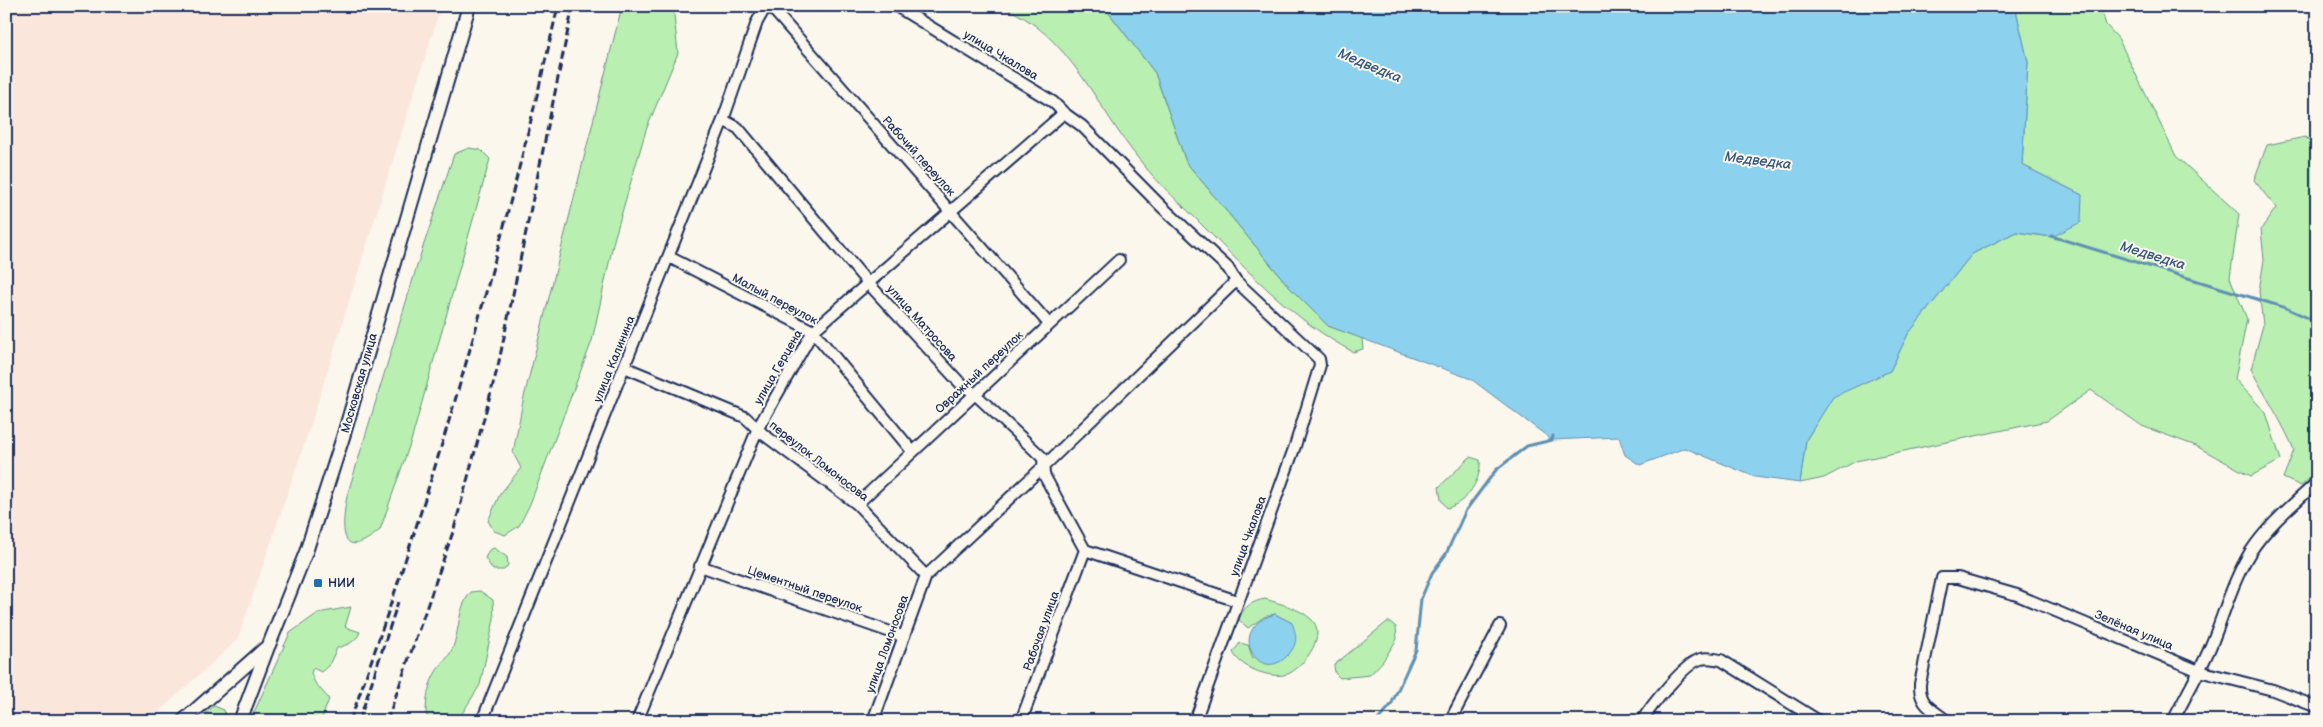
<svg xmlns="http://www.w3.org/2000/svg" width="2323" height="727" viewBox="0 0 2323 727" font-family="'Balsamiq Sans',sans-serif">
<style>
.built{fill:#fbe6dc}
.green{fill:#b9efb0;stroke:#6a8f87}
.water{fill:#8cd1ee;stroke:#5f90b4}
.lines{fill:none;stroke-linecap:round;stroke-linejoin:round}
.stream{stroke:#5f90b4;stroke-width:3}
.minor-casing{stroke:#1b2f5e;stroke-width:14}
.tertiary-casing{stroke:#1b2f5e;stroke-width:16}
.minor{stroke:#fbf7ec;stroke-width:10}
.tertiary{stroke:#fbf7ec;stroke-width:12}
.rail{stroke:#1b2f5e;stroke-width:3;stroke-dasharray:8 4;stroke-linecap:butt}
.poi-dot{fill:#1f6fb2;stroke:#fbf7ec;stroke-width:2}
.labels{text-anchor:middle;stroke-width:4;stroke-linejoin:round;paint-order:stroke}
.street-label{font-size:12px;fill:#1b2f5e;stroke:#fbf7ec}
.poi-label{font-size:12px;font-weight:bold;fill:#1b2f5e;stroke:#fbf7ec;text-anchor:start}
.water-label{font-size:14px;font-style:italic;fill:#375882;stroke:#fbf7ec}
</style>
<rect width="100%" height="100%" fill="#fbf7ec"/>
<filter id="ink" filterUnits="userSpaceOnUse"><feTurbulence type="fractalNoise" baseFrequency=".02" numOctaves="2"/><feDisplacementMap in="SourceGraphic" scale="10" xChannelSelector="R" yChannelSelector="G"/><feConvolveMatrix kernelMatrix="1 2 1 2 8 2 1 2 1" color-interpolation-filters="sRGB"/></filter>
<g filter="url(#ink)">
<path class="built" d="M6 6H441L311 424 238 639 149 721H6Z"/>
<path class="green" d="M622 6H673L678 53 646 130 614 240 592 341 530 504 519 526 505 535 494 531 488 521 500 494 521 468 513 453 523 401Z
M1000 6H1100L1106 9 1155 73 1186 162 1290 288 1328 326 1362 338 1363 349 1353 352C1292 319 1251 274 1203 226 1183 205 1160 186 1142 163 1097 110 1070 32 1000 6Z
M2015 6H2100L2106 25 2118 38 2176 156 2239 214 2230 278 2247 319 2235 379 2266 413 2281 460 2251 476 2196 446 2142 426 2091 390 2047 421 1856 461 1824 478 1800 483 1806 440 1833 396 1890 371 1908 334 1972 254 2016 232 2052 237 2082 195 2022 165 2028 62Z
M2305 137 2317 145V472L2301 486 2283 478 2294 450C2282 421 2265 396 2251 369L2263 325 2259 291 2264 260 2261 229 2276 208 2254 180 2267 145Z
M469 148 481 150 490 159 412 438 380 530C339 564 341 528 347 496L420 256 454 154Z
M1470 457 1480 460C1482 479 1467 503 1447 508L1441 500 1439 487Z
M494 548 507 557 508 565 504 570H493L485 558 489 550Z
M480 591 493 600 494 619 480 685 458 720 432 721 426 715C426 699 428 684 437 670 444 661 451 655 454 644 460 626 458 607 471 592Z
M1265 599C1281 604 1299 608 1311 619 1328 634 1305 665 1290 673 1275 681 1239 668 1233 652L1240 643 1248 645 1253 658 1292 623 1275 614 1264 617 1248 628 1239 620C1242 607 1253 601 1265 599Z
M351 607 345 627 360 632C356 642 347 645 337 648L329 665 321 672 313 668 311 673 315 683 329 699 321 721H250L290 633 318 613Z
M1387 622H1390L1396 627 1397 639 1383 661 1370 675 1340 678 1335 673 1334 665Z
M214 706 224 710 226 721H197Z"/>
<path class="water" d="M1100 6H2015L2028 62 2022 165 2082 195 2081 222 2052 237 2016 232 1972 254 1908 334 1890 371 1833 397 1806 440 1800 483 1755 477 1685 448 1640 465 1625 455 1619 437 1552 440 1471 379 1328 326 1290 288 1186 162 1155 73 1106 9Z
M1275 614 1292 623C1297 635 1298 644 1288 655 1259 687 1224 628 1275 614Z"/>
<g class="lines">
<path class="stream" d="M2051 236 2286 308 2317 322
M1377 721 1391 705 1416 650 1421 599 1432 573 1446 554 1466 510 1496 470 1527 446 1552 440 1553 436"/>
<g class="minor-casing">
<path id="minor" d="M770 6 1049 324
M896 6 1053 102 1064 113 1082 126 1162 207 1228 268 1236 281 1319 359 1320 365 1295 446 1195 721
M723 120 738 128 867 282 960 383 975 394 1043 458 1044 475 1085 550
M669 257 813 331 912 451
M624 367 745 417 763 434 857 504 926 576
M857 504 1119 260
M1085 550 1237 601
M700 566 902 636
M482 721 723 120 757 22 766 6
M637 721 758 428 813 331 1064 113
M873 721 926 576 1044 466 1236 281
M1021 721 1085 550
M1450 721 1500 626
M1642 721C1650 707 1686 662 1701 659 1707 657 1714 659 1721 660L1819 721
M1947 721C1932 709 1919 705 1920 684L1942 578H1958L2017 595 2199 671 2273 690 2317 707
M2173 721C2186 695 2201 670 2212 643 2225 611 2233 580 2251 551 2268 525 2294 504 2317 482"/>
</g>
<g class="tertiary-casing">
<path id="tertiary" d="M183 721 269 645 306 552 344 434 469 6
M240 721 268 647"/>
</g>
<use href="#minor" class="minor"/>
<use href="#tertiary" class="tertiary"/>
<path class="rail" d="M350 721C434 488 503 248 558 6
M359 721 398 602
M387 721 454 529 498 366 573 6"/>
</g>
</g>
<rect class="poi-dot" x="313" y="578" width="10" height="10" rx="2.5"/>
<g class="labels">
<g class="street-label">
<text transform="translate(1001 55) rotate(31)" y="4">улица Чкалова</text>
<text transform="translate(919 156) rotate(48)" y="4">Рабочий переулок</text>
<text transform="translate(775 299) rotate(28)" y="4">Малый переулок</text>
<text transform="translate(922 323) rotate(48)" y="4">улица Матросова</text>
<text transform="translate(614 359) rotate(-68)" y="4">улица Калинина</text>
<text transform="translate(778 367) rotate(-60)" y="4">улица Герцена</text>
<text transform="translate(979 372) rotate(-43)" y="4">Овражный переулок</text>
<text transform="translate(359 383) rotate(-74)" y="4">Московская улица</text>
<text transform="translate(819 461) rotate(38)" y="4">переулок Ломоносова</text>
<text transform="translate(1248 536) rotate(-70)" y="4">улица Чкалова</text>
<text transform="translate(805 589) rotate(19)" y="4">Цементный переулок</text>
<text transform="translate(2134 630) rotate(23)" y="4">Зелёная улица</text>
<text transform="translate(1041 631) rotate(-70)" y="4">Рабочая улица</text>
<text transform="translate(887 644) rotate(-70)" y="4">улица Ломоносова</text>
</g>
<g class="poi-label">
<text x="328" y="587">НИИ</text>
</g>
<g class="water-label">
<text transform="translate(1370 65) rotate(23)" y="5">Медведка</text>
<text transform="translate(1758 160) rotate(7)" y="5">Медведка</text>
<text transform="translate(2153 255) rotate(17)" y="5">Медведка</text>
</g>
</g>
<rect width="2323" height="727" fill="none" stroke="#fbf7ec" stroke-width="25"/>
<rect x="12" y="12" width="2298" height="702" fill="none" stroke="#1b2f5e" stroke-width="2" filter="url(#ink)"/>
</svg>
